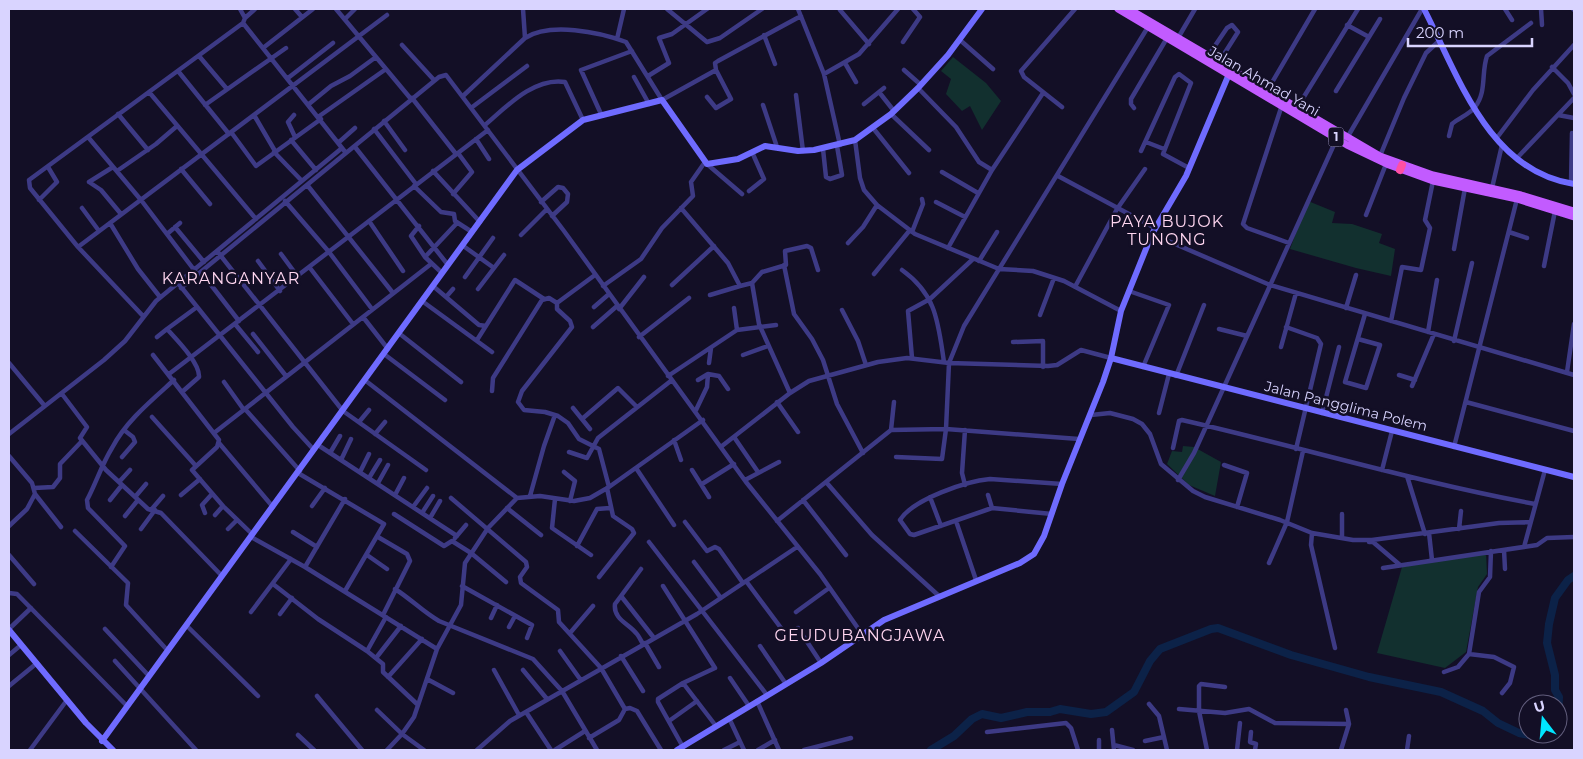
<svg xmlns="http://www.w3.org/2000/svg" width="1583" height="759" viewBox="0 0 1583 759" font-family="Montserrat,sans-serif">
<style>
.green{fill:#12302f}
.lines{fill:none;stroke-linecap:round;stroke-linejoin:round}
.river{stroke:#0c2248;stroke-width:8}
.street{stroke:#3d3a85;stroke-width:4.5}
.secondary{stroke:#6f6bff;stroke-width:6}
.primary{stroke:#c25bff;stroke-width:7}
.highway{stroke:#ff4fa3;stroke-width:8}
.labels{text-anchor:middle;stroke-width:5;stroke-linejoin:round;paint-order:stroke}
.shield{fill:#130f26;stroke:#9e99be;stroke-width:1}
.shield-label{font-size:12px;font-weight:bold;fill:#d9d4ff}
.street-label{font-size:14px;fill:#d9d4ff;stroke:#130f26}
.quarter-label{font-size:16px;letter-spacing:1px;fill:#ffd6f0;stroke:#130f26}
</style>
<rect width="100%" height="100%" fill="#130f26"/>
<path class="green" d="M953 57 986 83 1001 101 982 130 970 106 962 111 946 94 951 79 941 71Z
M1308 201 1335 212 1332 223 1352 224 1382 234 1379 243 1395 249 1391 276 1356 268 1290 249Z
M1183 446 1194 447 1221 462 1215 496 1189 485 1167 464 1172 451 1182 452Z
M1486 553 1487 574 1478 587 1466 652 1445 668 1377 653 1402 567Z"/>
<g class="lines">
<path class="river" d="M1558 716 1559 697 1555 690V675L1547 643 1549 624 1555 598 1568 580 1574 576
M931 750 954 736 972 719 982 714 1001 718 1027 712H1050L1060 709 1091 714 1106 712 1134 692 1150 661 1160 649 1211 629 1218 628 1291 655 1369 677 1441 692 1483 711 1498 723 1519 733 1534 736 1549 734"/>
<path class="street" d="M240 9 245 18
M295 9 302 17
M336 9 411 99
M523 9 525 38
M667 9 707 42 720 38 762 9
M798 9 824 74 840 145
M1505 9 1512 20
M1541 9 1542 25
M1573 9 1574 10
M840 10 869 44
M345 19 355 9
M243 23 245 18 255 9
M1347 25 1369 37
M764 35 775 64
M1178 38 1195 9
M617 39 624 9
M960 40 993 69
M903 42 920 17 913 9
M402 45 434 80
M263 48 313 9
M199 56 227 89
M1208 56 1227 28 1232 25 1238 32 1219 62
M845 63 856 82
M1552 67 1568 83 1574 94
M904 70 921 85
M178 71 229 134
M824 74 859 54 898 9
M648 76 669 63 659 38 672 34 707 9
M634 77 649 104
M288 78 333 43
M918 88 956 127 979 162 992 170
M1267 91 1315 9
M1336 91 1380 19
M149 92 256 219
M879 92 894 111
M796 95 803 151
M463 96 525 38C550 22 599 32 626 42L662 100 716 70 715 63 718 61 801 16
M707 97 716 108 731 99 716 70
M412 98 456 154
M309 104 331 86 350 76 376 57
M864 104 884 88
M205 105 286 48
M763 105 777 147
M1282 105 1243 224 1247 228 1289 243
M1062 107 1024 77 1021 71 1075 9
M471 108 527 66
M1134 108 1131 104V99L1167 38
M1297 108 1358 9
M118 114 148 150
M601 114 581 70 632 51
M891 114 929 150
M254 115 275 151
M294 115 288 122 295 137
M1558 115 1574 118
M318 117 386 69
M384 121 405 150
M485 125C506 107 534 77 565 82L583 120
M873 128 909 173
M374 129 416 184
M231 132 256 166 321 119
M1449 136 1452 124C1459 118 1470 114 1475 107 1487 92 1481 73 1487 56L1531 23
M88 137 141 200 198 275
M1347 138 1422 9
M476 139 489 159
M1496 139 1533 90 1574 45
M291 140 316 170
M855 140 860 178 864 190 877 205 915 234 999 269 1033 271 1064 281 1121 311
M1146 142 1164 149
M338 143 355 128
M355 147 448 265
M823 149 826 177 830 179 842 175 837 146
M1141 151 1175 77 1179 74 1191 83 1163 154 1189 168
M274 152 302 181
M1380 156 1404 98 1426 53 1440 40
M1517 158 1574 98
M707 164 742 194
M113 167 89 182 101 190 121 214
M181 169 210 204
M117 171 156 144 177 126
M433 171 480 222
M942 172 978 193
M1058 176 1155 228
M1571 183 1572 133
M308 186 393 293
M414 186 441 212 454 214 455 221 472 232
M1492 188 1502 145
M749 191 764 179 752 152
M453 194 472 172 458 153
M39 200 57 182 48 167
M285 201 329 252 372 309
M541 202 558 187 563 188 568 194 567 202 552 216
M936 202 965 217
M82 208 99 231
M681 208 728 263 740 286 752 283 762 272 786 265 785 251 807 246 811 248 818 270
M1366 215 1386 164
M369 221 403 271
M110 223 138 269 160 297
M419 226 411 236 425 257 457 223
M175 227 204 262
M912 232 923 204 922 199
M1509 232 1527 238
M167 234 180 223
M1152 234 1270 285 1574 375
M521 235 547 209
M848 243 863 227 877 205
M462 245 494 268
M78 247 387 15
M948 248 992 170 1043 93
M1454 249 1465 188
M217 251 343 411 426 470
M281 254 298 277
M425 257 442 273
M258 261 280 291
M979 261 997 232
M784 265 794 314 812 339 823 360 837 404 863 453
M1544 266 1555 211
M310 268 353 324
M902 270C937 295 938 323 944 362
M201 272 239 321
M874 274 910 230
M595 275 557 303V309L570 321 572 327 522 391 518 402 524 410 545 412 558 416 568 423 579 439 599 449 609 487
M465 277 493 238
M178 283 293 427 314 450
M752 283 759 324 790 393
M672 285 714 246
M1076 285 1117 209 1145 169
M433 286 479 325 486 326
M603 286 641 259 662 228 693 196 691 182 705 162
M181 288 346 153
M478 289 504 255
M1129 291 1169 305 1143 367
M710 295 740 286
M446 297 453 289
M422 301 492 352
M594 307 609 294
M734 308 737 330
M1346 308 1356 275
M619 309 644 277
M842 310 858 341 866 365
M1040 315 1054 278
M143 316 78 247 30 188 29 180 243 23 346 153 439 77 446 75 564 231 746 482 820 574 862 634
M363 317 388 349
M1391 321 1402 267 1421 270 1430 228 1425 220 1433 181
M235 324 258 352
M593 327 617 306
M1286 327 1317 338 1321 344 1296 449
M167 329 197 307
M1219 329 1247 336
M1428 332 1437 280
M253 334 286 376
M400 334 461 382
M157 337 167 329C176 339 200 363 199 377L182 392
M639 337 689 298
M1358 339 1380 345 1366 388 1345 382 1365 314
M477 340 515 280 544 299
M1454 341 1472 263
M1013 342 1043 341V367
M1281 347 1296 293
M384 354 445 400
M153 355 219 440 217 447 192 470 223 506 252 534
M743 355 768 346
M912 358 908 311 930 299 973 259
M9 363 44 405
M709 363 711 348
M1567 372 1574 324
M169 374 488 130
M1399 375 1415 380
M668 376 737 330 776 325
M1176 376 1204 305
M698 380 708 374 719 376 728 389
M366 381 517 498 540 496 574 501 590 498 609 487 703 420
M224 382 244 410
M1412 386 1434 334
M492 391 493 378 542 300 549 298 557 303
M62 394 87 427 80 438 106 470 148 509 161 513 222 576
M777 402 798 432
M1466 402 1574 431
M573 408 590 429
M245 409 300 471
M696 410 707 387 708 374
M1159 413 1169 374
M1322 413 1339 347
M152 417 196 466
M582 419 618 388 636 406
M1089 419 1091 415 1110 413 1133 419 1142 424 1150 434 1161 464 1193 491 1205 497 1280 520 1312 533 1353 540H1372L1499 523 1530 522
M359 422 369 410
M891 430 894 402
M965 430 962 473 965 485
M214 433 431 264
M9 434 104 360 125 341 156 301 342 148
M375 434 385 422
M734 437 758 472
M1079 439 946 429 949 363 964 326 1148 27
M674 440 681 460
M219 443 273 507
M318 445 457 536
M722 446 790 393 809 381 878 362 907 358 949 363 1048 366 1057 365 1081 350 1111 358
M1454 447 1517 199
M1173 448 1179 421 1182 420C1300 447 1416 482 1535 504
M569 452 587 458 598 438 672 380
M330 453 340 436
M9 456 32 483 35 494 27 509 9 526
M122 457 135 442 133 437 124 430
M341 460 351 439
M1224 465 1247 473 1237 507
M636 468 674 525
M692 470 709 497
M1382 470 1392 431
M360 472 369 454
M564 472 575 481 570 501
M298 473 384 524 345 591
M1407 476 1425 534
M369 478 380 460
M745 480 779 462
M1178 480 1194 453 1337 138
M119 482 130 470
M826 482 872 535 939 596
M378 483 388 465
M702 484 734 464
M34 488 53 487 60 478V464L82 441
M35 494 61 527
M181 495 200 479
M395 495 404 478
M988 495 992 508
M530 496 544 446 555 415
M135 497 146 484
M930 497 941 526
M451 498 526 562 527 567 520 577 521 583 558 610 559 622 601 668 625 709 619 720 589 738
M555 499 552 528 591 555
M110 500 122 485
M803 500 846 555
M312 506 325 488
M413 507 427 488
M507 508 541 535
M151 510 163 496
M205 513 202 505 212 494
M422 513 433 496
M394 514 444 546 452 541 471 553 506 582
M1052 514 992 508 914 535 910 534 900 520C913 499 967 481 990 479L1062 484
M215 515 223 506
M125 516 138 500
M430 518 440 501
M777 521 891 430 946 429 942 459 896 457
M956 521 976 580
M685 522 707 551 715 547 719 549 743 583
M141 529 155 510
M228 529 237 520
M1459 529 1461 511
M75 531 128 583 126 605 168 651
M293 532 317 547
M1312 533 1311 545 1335 648
M1429 533 1432 560
M251 537 305 567 437 649
M378 537 407 554 410 561 383 615
M455 538 466 525
M1342 538V514
M649 542 767 695
M1369 542H1373L1400 565
M577 546 597 509 610 508
M1524 547 1545 470
M1504 550 1505 569
M9 555 34 584
M367 555 387 569
M694 562 721 598
M1269 563 1287 522 1303 451
M111 567 125 546 88 508 87 500C96 483 102 464 112 448 126 421 152 400 174 380
M305 567 345 499
M1383 568 1537 545 1547 538 1574 537
M641 569 621 596 654 638
M599 577 634 533 632 529 613 516 607 488
M746 581 784 632
M273 584 318 619 367 651
M462 586 532 625 527 638
M663 586 715 668 683 683 716 726
M395 589C411 599 423 612 439 621L533 659 562 691 597 750
M9 593 17 594 127 706
M621 596 615 604C613 619 629 624 636 633 639 636 641 641 643 644
M251 612 291 559
M796 612 829 588
M280 614 292 598
M386 617 367 651 383 664V672L418 705
M491 618 497 605
M187 626 258 696
M509 627 515 616
M798 628 821 663
M9 629 31 608
M105 629 149 676
M570 633 593 606
M645 643 659 667
M760 646 786 684
M560 651 580 679
M1469 654 1494 657 1514 667 1510 683 1502 693
M9 655 21 645
M621 656 643 691
M376 658 401 626
M115 661 196 750
M494 670 519 715
M523 670 547 699
M1444 672 1458 667 1469 654 1479 592 1490 577 1491 551
M388 677 422 639
M730 678 749 706
M427 679 453 693
M683 683 658 699V702L683 747
M9 686 37 663
M317 696 362 750
M757 701 779 750
M1149 704 1159 716 1167 750
M625 709 630 708 637 711 661 750
M1179 709 1225 713 1249 709 1275 723 1349 724
M377 710 402 734 387 750
M526 712 551 750
M729 718 744 750
M669 721 697 701
M1112 730 1114 750
M987 732 1066 723 1071 728 1078 750
M1251 732 1250 742 1256 744 1255 750
M298 735 314 750
M1099 740V750
M1145 741 1164 737
M1114 745 1133 750
M30 750 67 700
M424 750 402 734 414 717 437 649 461 605 465 563 488 528 517 498
M477 750 510 721 697 614 797 547
M555 750 585 731
M724 750 740 742
M758 750 775 740
M804 750 851 738
M1207 750 1199 711V686L1201 684 1225 687
M1237 750 1240 723
M1341 750 1349 724 1346 710
M1407 750 1409 736"/>
<path class="secondary" d="M1424 9C1458 75 1488 171 1574 184
M1111 358 1574 477
M9 630 86 723 113 750
M102 741 517 170 583 120 662 100 707 164 738 159 765 146 798 151 814 150 855 140 891 114 918 88 948 55 982 9
M677 750 821 663 884 620 1020 563 1034 554 1044 536 1062 484 1103 382 1111 358 1121 311 1152 234 1186 176 1229 74"/>
<path class="primary" d="M1118 9 1347 145 1389 165 1433 181 1517 199 1574 217
M1129 9 1380 156 1433 175 1521 195 1574 211"/>
<path class="highway" d="M1400 170 1402 165"/>
</g>
<g class="labels">
<rect class="shield" x="1328.5" y="127.5" width="15" height="19" rx="4"/>
<g class="shield-label">
<text x="1336" y="141">1</text>
</g>
<g class="street-label">
<text transform="translate(1264 81) rotate(30)" y="5">Jalan Ahmad Yani</text>
<text transform="translate(1346 406) rotate(14)" y="5">Jalan Pangglima Polem</text>
</g>
<g class="quarter-label">
<text x="1167" y="227">PAYA BUJOK<tspan x="1167" dy="18">TUNONG</tspan></text>
<text x="231" y="284">KARANGANYAR</text>
<text x="860" y="641">GEUDUBANGJAWA</text>
</g>
</g>
<rect width="1583" height="759" fill="none" stroke="#d9d4ff" stroke-width="20"/>
<g transform="translate(1543 719) rotate(344)"><circle r="24" fill="#130f26" stroke="#625e7d"/>
<path d="M0-4L9 19L0 12L-9 19Z" fill="#00e5ff"/>
<text y="-8" font-size="14" font-weight="bold" text-anchor="middle" fill="#d9d4ff">U</text>
</g>
<path d="M1408 38v8h124v-8" fill="none" stroke="#d9d4ff" stroke-width="2.5"/>
<text x="1416" y="38" font-size="15" fill="#d9d4ff" stroke="#130f26" stroke-width="4" paint-order="stroke">200 m</text>
</svg>
